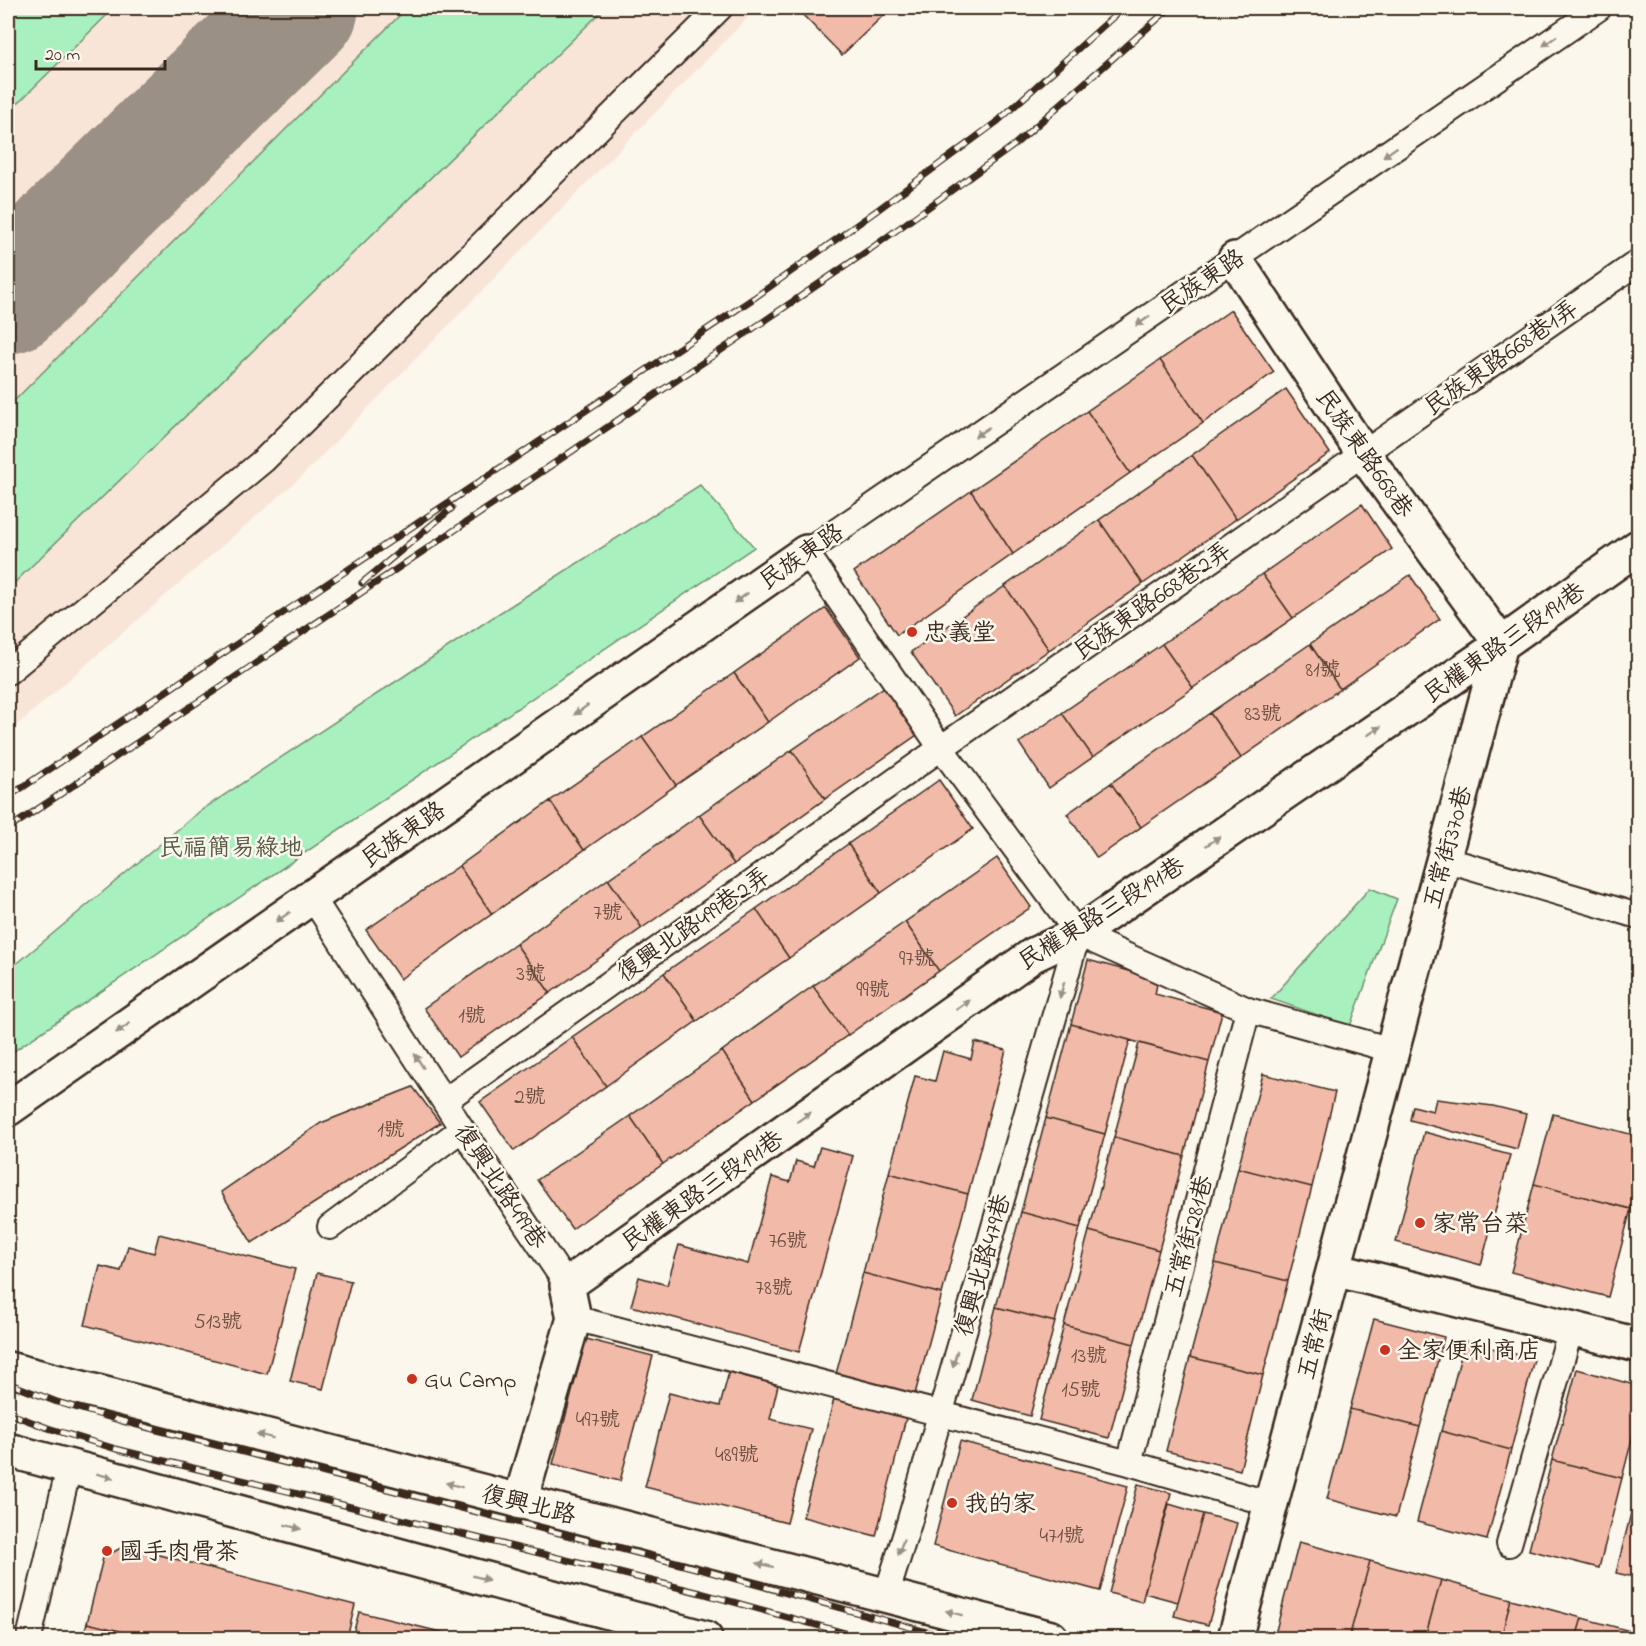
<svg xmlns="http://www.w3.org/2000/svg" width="1646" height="1646" viewBox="0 0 1646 1646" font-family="'Indie Flower','LXGW WenKai TC',sans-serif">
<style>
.built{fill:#f8e5d8}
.green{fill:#a8f1bf;stroke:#728e6e;stroke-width:1.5}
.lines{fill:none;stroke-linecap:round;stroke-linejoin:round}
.taxiway{stroke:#9b9085;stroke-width:117}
.building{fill:#f2baa8;stroke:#3b2a1e;stroke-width:1.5}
.lane-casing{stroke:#3b2a1e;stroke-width:28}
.street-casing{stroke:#3b2a1e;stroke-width:38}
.secondary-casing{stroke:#3b2a1e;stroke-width:38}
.lane{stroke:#fbf7ec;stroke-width:24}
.street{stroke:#fbf7ec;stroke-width:33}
.secondary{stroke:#fbf7ec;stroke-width:33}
.rail-casing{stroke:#3b2a1e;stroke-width:7}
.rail{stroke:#fbf7ec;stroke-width:4.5;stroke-dasharray:14;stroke-linecap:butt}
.oneway{fill:#9b9085}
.poi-dot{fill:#c8321e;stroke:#fbf7ec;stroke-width:2}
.labels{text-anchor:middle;stroke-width:5;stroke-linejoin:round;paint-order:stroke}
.number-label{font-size:21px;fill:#694e40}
.street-label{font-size:24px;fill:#3b2a1e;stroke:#fbf7ec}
.poi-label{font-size:24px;fill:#3b2a1e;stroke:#fbf7ec;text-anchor:start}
.park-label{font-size:24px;fill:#565c46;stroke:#fbf7ec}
</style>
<rect width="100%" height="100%" fill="#fbf7ec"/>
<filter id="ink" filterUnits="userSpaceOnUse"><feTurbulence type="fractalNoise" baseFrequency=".0167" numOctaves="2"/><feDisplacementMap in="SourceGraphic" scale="12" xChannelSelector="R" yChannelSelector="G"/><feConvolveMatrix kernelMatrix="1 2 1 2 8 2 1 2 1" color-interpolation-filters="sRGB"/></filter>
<g filter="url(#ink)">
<path class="built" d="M8 8H757L300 478 8 733Z"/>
<path class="green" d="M8 8H114L8 113Z
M407 8H605L8 589V407Z
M700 485 754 547 8 1055V971L200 811 501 612Z
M1370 888 1397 899 1350 1026 1271 999Z"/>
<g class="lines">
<path class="taxiway" d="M8 295 300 8"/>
</g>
<path class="building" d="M796 8H891L842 55Z
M1231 310 1274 372 1203 423 1160 360Z
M1160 360 1203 423 1130 473 1087 411Z
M1286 389 1330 453 1236 519 1192 455Z
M1087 411 1130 473 1013 554 971 491Z
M1192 455 1236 519 1143 584 1099 520Z
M971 491 1013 554 897 635 854 572Z
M1362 504 1392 549 1293 618 1262 574Z
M1099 520 1143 584 1049 650 1005 586Z
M1262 574 1293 618 1193 688 1162 644Z
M1410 575 1440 619 1340 689 1310 644Z
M1005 586 1049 650 955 716 911 652Z
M826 608 860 657 768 722 734 673Z
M1162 644 1193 688 1093 757 1062 713Z
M1310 644 1340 689 1241 758 1210 713Z
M734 673 768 722 676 785 642 737Z
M884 687 917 735 825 799 792 750Z
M1062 713 1093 757 1049 788 1019 743Z
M1210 713 1241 758 1141 827 1111 783Z
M642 737 676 785 584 850 550 801Z
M792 750 825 799 734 864 699 815Z
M939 780 973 829 881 893 848 844Z
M1111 783 1141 827 1097 858 1067 814Z
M550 801 584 850 492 914 459 866Z
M699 815 734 864 642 928 608 879Z
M848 844 881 893 789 958 756 909Z
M997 858 1031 907 939 971 905 922Z
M459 866 492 914 400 979 366 930Z
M608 879 642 928 550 993 516 944Z
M756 909 789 958 697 1021 664 973Z
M905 922 939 971 848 1035 813 986Z
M516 944 550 993 458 1057 424 1008Z
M1088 960 1158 979 1155 994 1222 1012 1209 1062 1071 1024Z
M664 973 697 1021 606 1086 572 1037Z
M813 986 848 1035 755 1100 722 1051Z
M1071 1024 1130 1040 1105 1134 1046 1118Z
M572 1037 606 1086 514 1151 480 1102Z
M975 1042 1006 1050 968 1194 889 1173 915 1076 935 1081 943 1051 971 1059Z
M1139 1043 1209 1062 1184 1156 1114 1137Z
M722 1051 755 1100 663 1164 630 1116Z
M1263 1074 1335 1092 1312 1187 1238 1168Z
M413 1087 440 1123 252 1243 221 1192 321 1123Z
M1436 1099 1493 1106 1526 1114 1517 1149 1410 1120 1413 1106 1433 1111Z
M1553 1114 1638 1136V1181L1631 1209 1534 1184Z
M630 1116 663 1164 572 1229 537 1180Z
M1046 1118 1105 1134 1080 1228 1021 1212Z
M1424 1132 1510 1155 1481 1265 1396 1242Z
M1114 1137 1184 1156 1159 1250 1089 1231Z
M820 1147 853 1156 799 1352 631 1306 639 1277 667 1285 679 1245 748 1264 772 1177 790 1182 796 1161 814 1166Z
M1238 1168 1312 1187 1288 1281 1215 1263Z
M889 1173 968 1194 942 1294 863 1273Z
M1534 1184 1631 1209 1608 1297 1511 1272Z
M1021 1212 1080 1228 1055 1322 996 1307Z
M1089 1231 1159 1250 1134 1344 1064 1325Z
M159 1234 295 1269 267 1374 85 1325 100 1266 121 1271 128 1246 154 1253Z
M1215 1263 1288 1281 1263 1375 1190 1357Z
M317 1273 351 1281 323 1389 290 1381Z
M863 1273 942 1294 915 1394 836 1374Z
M996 1307 1055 1322 1030 1416 972 1400Z
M1374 1319 1444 1337 1420 1427 1350 1409Z
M1064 1325 1134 1344 1109 1438 1039 1420Z
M586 1339 653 1356 620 1481 553 1464Z
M1465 1341 1534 1359 1511 1450 1441 1431Z
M1190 1357 1263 1375 1240 1470 1166 1451Z
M1577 1369 1638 1386V1416L1622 1478 1552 1460Z
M729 1372 778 1385 770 1419 811 1429 787 1523 645 1487 669 1393 720 1406Z
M834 1399 906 1418 876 1536 803 1517Z
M1350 1409 1420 1427 1396 1517 1327 1499Z
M1441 1431 1511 1450 1487 1540 1417 1522Z
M960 1441 1128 1486 1100 1591 933 1546Z
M1552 1460 1622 1478 1599 1568 1529 1550Z
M1138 1484 1171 1493 1142 1602 1109 1593Z
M1638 1485V1578L1616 1573Z
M1169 1504 1203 1514 1178 1602 1144 1593Z
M1203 1514 1237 1523 1208 1625 1174 1616Z
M1299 1542 1370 1561 1349 1638H1274Z
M124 1546 355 1605 347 1638H149L87 1623 103 1558Z
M1370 1561 1441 1580 1425 1638H1349Z
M1441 1580 1511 1599 1501 1638H1425Z
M1511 1599 1582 1618 1576 1638H1501Z
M359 1612 465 1638H352Z
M1582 1618 1638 1633V1638H1576Z
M87 1623 149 1638H83Z"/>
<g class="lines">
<g class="lane-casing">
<path id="lane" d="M8 672 264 460 720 8
M1444 859 1638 916
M312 897 462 1129 567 1285
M1392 1050 1248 1010 1078 934 941 748 806 552 1599 8
M444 1101 941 748 1638 262
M330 1227 462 1129
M574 1318 1129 1463 1271 1504
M1129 1463 1248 1010
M1509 1544 1571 1328
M886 1596 909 1523 1078 934
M29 1638 69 1467"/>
</g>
<g class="street-casing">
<path id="street" d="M1235 259 1363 453 1501 644 1235 1638
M8 1109 806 552
M1334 1269 1638 1345
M520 1502 574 1318 567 1285 1033 955 1078 934 1489 653 1638 547"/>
</g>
<g class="secondary-casing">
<path id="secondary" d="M8 1369 1051 1638
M8 1450 705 1638"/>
</g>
<use href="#lane" class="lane"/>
<use href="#street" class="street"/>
<use href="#secondary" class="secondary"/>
<g class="rail-casing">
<path id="rail" d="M362 583 452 508
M8 797 754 298 876 211 998 121 1123 8
M8 829 525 483 869 250 1013 146 1170 8
M8 1383 57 1402 122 1421 707 1571 949 1638
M8 1413 48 1428 116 1449 701 1593 863 1638"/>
</g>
<use href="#rail" class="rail"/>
</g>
<defs><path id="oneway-solid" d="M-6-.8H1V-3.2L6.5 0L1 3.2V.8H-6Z" transform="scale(1.5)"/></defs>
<g class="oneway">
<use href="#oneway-solid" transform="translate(1550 41) rotate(145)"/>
<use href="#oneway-solid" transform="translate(1390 152) rotate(145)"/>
<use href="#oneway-solid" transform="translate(1143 321) rotate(146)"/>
<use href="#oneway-solid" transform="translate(982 432) rotate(146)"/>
<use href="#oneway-solid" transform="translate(741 598) rotate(145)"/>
<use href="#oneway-solid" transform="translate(581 710) rotate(145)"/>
<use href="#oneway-solid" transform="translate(1374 731) rotate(-34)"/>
<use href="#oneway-solid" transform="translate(1213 841) rotate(-34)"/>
<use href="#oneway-solid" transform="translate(283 917) rotate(145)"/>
<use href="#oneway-solid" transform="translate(1062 990) rotate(106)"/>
<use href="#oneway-solid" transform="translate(963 1005) rotate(-35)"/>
<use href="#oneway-solid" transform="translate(123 1028) rotate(145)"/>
<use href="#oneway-solid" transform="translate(419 1061) rotate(-123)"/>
<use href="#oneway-solid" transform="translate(804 1117) rotate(-35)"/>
<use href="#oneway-solid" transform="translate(955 1359) rotate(106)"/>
<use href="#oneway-solid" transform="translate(265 1436) rotate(-165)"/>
<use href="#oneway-solid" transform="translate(105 1476) rotate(15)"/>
<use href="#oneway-solid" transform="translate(454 1485) rotate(-165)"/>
<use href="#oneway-solid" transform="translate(293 1527) rotate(15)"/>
<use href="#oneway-solid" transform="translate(901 1547) rotate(109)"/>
<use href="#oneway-solid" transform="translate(765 1565) rotate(-166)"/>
<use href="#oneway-solid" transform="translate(481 1578) rotate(15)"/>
<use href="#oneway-solid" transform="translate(954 1613) rotate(-165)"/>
</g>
</g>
<g class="poi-dot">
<circle cx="912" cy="632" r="6"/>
<circle cx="1420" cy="1223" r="6"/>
<circle cx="1385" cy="1350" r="6"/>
<circle cx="412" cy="1379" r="6"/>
<circle cx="952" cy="1503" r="6"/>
<circle cx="107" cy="1551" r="6"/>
</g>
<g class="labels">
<g class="number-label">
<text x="1323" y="676">81號</text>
<text x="1263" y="720">83號</text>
<text x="608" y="919">7號</text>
<text x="917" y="965">97號</text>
<text x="531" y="980">3號</text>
<text x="873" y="996">99號</text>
<text x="472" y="1022">1號</text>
<text x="530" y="1103">2號</text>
<text x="391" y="1136">1號</text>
<text x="788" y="1247">76號</text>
<text x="774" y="1294">78號</text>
<text x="218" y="1328">513號</text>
<text x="1089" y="1362">13號</text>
<text x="1081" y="1396">15號</text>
<text x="598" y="1426">497號</text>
<text x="737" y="1461">489號</text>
<text x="1062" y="1542">471號</text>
</g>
<g class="street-label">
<text transform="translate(1202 281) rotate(-34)" y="8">民族東路</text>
<text transform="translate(1501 357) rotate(-35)" y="8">民族東路668巷1弄</text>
<text transform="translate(1365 453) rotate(55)" y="8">民族東路668巷</text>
<text transform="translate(801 556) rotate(-35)" y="8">民族東路</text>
<text transform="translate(1152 600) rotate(-35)" y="8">民族東路668巷2弄</text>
<text transform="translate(1504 642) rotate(-35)" y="8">民權東路三段191巷</text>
<text transform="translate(403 834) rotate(-35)" y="8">民族東路</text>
<text transform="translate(1447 847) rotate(-75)" y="8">五常街370巷</text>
<text transform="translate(1101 913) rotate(-32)" y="8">民權東路三段191巷</text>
<text transform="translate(693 924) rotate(-35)" y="8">復興北路499巷2弄</text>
<text transform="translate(501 1186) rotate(56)" y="8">復興北路499巷</text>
<text transform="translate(702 1190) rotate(-35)" y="8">民權東路三段191巷</text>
<text transform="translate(1188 1236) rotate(-75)" y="8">五常街281巷</text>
<text transform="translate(982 1265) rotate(-74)" y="8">復興北路479巷</text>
<text transform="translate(1314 1344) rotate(-75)" y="8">五常街</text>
<text transform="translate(529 1504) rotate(14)" y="8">復興北路</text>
</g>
<g class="poi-label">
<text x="924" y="640">忠義堂</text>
<text x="1432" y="1231">家常台菜</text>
<text x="1397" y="1358">全家便利商店</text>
<text x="424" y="1387">Gu Camp</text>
<text x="964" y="1511">我的家</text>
<text x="119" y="1559">國手肉骨茶</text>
</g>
<g class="park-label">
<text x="231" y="855">民福簡易綠地</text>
</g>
</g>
<rect width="1646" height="1646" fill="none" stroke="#fbf7ec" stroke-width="30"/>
<rect x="15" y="15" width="1616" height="1616" fill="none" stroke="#3b2a1e" stroke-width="2" filter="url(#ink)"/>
<path d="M36 60v9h129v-9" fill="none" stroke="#3b2a1e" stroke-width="3"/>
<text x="45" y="60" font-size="18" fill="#3b2a1e" stroke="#fbf7ec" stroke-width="4.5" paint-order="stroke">20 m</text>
</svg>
